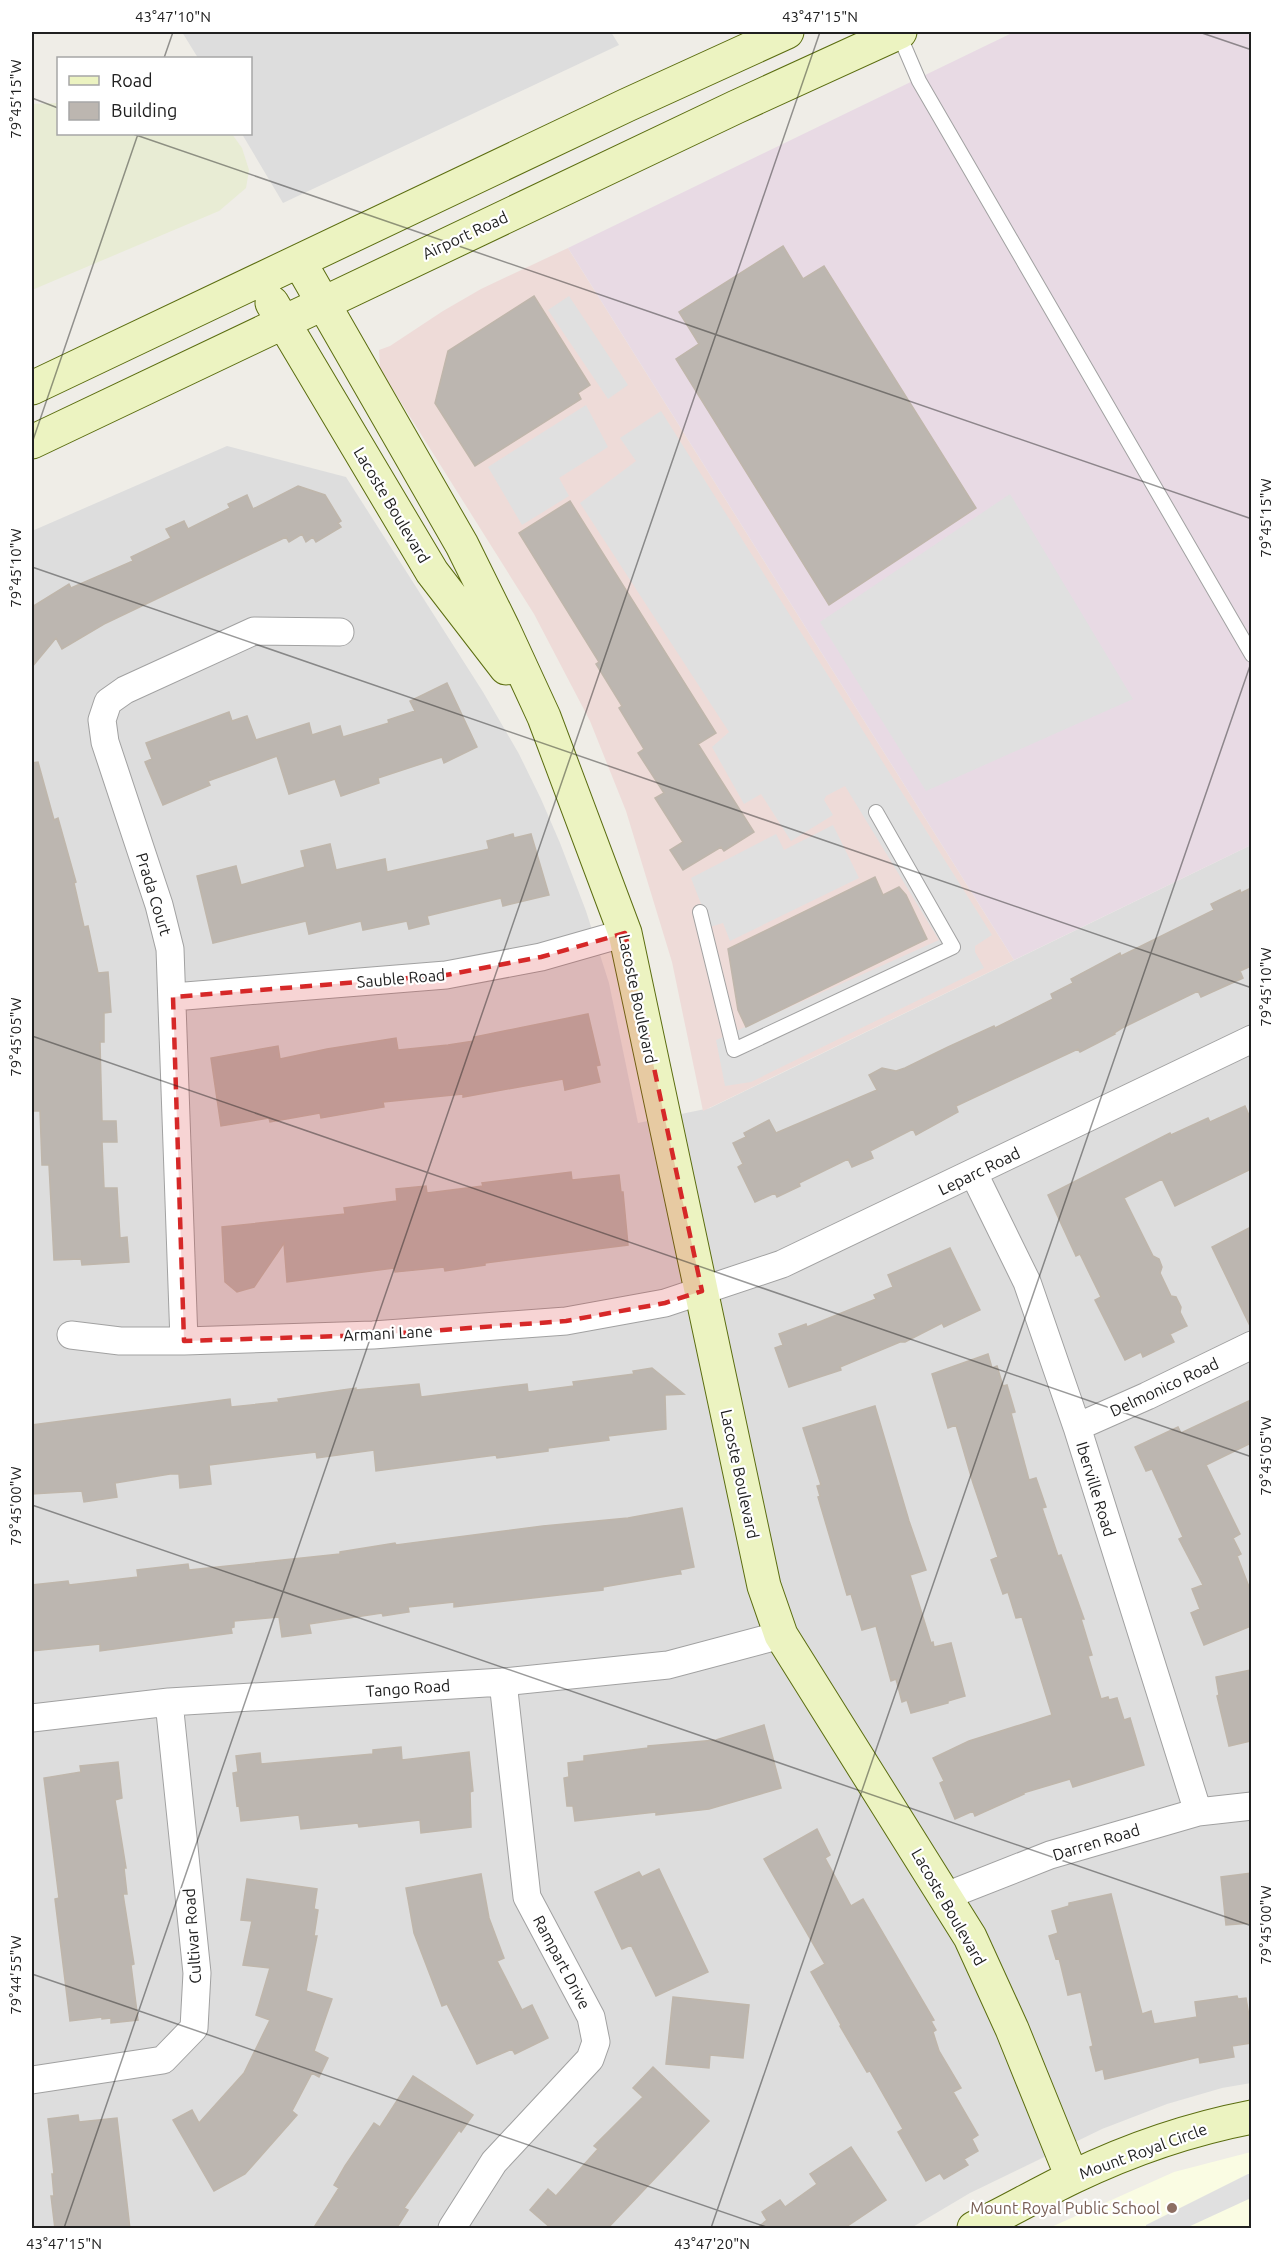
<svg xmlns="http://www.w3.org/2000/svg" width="1283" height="2260" viewBox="0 0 1283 2260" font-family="Ubuntu,sans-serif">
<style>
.residential{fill:#ddd}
.commercial{fill:#eedbd8}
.industrial{fill:#e8dae4}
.education{fill:#fafce3}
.farmland{fill:#e8ecd4}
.parking{fill:#e0e0e0}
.building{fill:#bcb6b0;stroke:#bfb6ab;stroke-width:1.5}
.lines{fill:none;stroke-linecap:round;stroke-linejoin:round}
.lane-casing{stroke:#a1a1a1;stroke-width:16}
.street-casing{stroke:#a1a1a1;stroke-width:29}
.secondary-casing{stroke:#5b6d10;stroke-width:35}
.lane{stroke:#fff;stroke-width:14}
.street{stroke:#fff;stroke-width:27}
.secondary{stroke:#ecf3c1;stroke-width:33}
.marked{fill:#d62828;fill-opacity:0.2;stroke:#d62828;stroke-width:4.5;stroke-dasharray:12 8;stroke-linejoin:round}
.ticks{fill:none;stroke:#202020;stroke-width:1.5;stroke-opacity:0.45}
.education-dot{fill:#8d6e63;stroke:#fff;stroke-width:2}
.labels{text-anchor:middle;stroke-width:4.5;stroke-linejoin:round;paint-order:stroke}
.street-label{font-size:16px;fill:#202020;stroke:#fff}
.education-label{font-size:16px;fill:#785e54;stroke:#fff;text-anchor:end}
.neatline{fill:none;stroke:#202020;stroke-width:2}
.ticks-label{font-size:15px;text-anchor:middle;fill:#202020}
</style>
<rect width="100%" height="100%" fill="#efede7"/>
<path class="residential" d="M182 32H611L619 45 283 203 242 134H250V58H198Z
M227 446 346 477 483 692 519 754 541 799 560 843 586 911 609 983 638 1123 710 1108 1251 845V2083L1222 2088 1167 2104 1102 2129 970 2193 911 2228H32V531Z"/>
<path class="commercial" d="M568 248 1014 960 703 1111 672 962 626 811 590 721 534 614 380 369 379 350 390 346 443 311 481 289Z"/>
<path class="industrial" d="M1014 32H1251V845L1014 960 568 248Z"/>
<path class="education" d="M1251 2152V2228H1049L1174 2172Z"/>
<path class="farmland" d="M58 103V134H232L242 148 249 170 246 188 219 211 32 290V104Z"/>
<path class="parking" d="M569 296 628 385 608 399 548 310Z
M586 405 608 447 559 478 569 496 522 525 488 467Z
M661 411 992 935 975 946V952L984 968 751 1082 725 1086 716 1040 939 940 845 786 826 796 824 800 833 815 791 841 761 794 744 804 712 747 729 732 580 503 636 461 620 438Z
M1010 494 1133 699 926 791 820 622Z
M833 825 859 878 730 941 723 923 710 927 691 878 776 834 784 850Z
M1248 2174H1251V2198L1186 2228H1146V2225Z"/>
<path class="building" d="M783 246 803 279 824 266 976 508 829 605 676 359 699 344 679 312Z
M534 296 590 385 578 393 581 399 475 466 435 403 448 351Z
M298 486 325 495 341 521 338 523 341 527 316 542 313 537 306 542 302 534 289 542 286 537 104 624 62 649 56 638 32 667V607L69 584 71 588 133 561 131 557 171 538 166 529 184 521 188 529 230 508 228 504 247 495 253 509Z
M570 501 716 733 698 744 754 832 724 851 721 847 683 870 670 850 683 842 655 798 664 793 638 753 644 749 619 708 622 706 596 664 599 662 519 533Z
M447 683 477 747 444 763 442 757 378 778 379 783 341 796 335 779 289 794 277 756 208 781 210 785 163 805 145 762 152 759 146 743 229 712 232 721 247 716 256 740 309 723 312 735 340 726 343 737 389 723 388 720 415 711 410 701Z
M38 762 54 820 58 818 76 882 74 883 84 927 88 926 98 973 108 972 111 1012 104 1013V1042H100L102 1121H116L117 1142H102L104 1188H117L120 1238 127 1237 129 1262 82 1265 81 1259 54 1260 49 1165H42L40 1111H32V763Z
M513 834 514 838 531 834 549 895 503 906 501 898 427 916 429 924 409 929 407 921 363 930 361 921 309 934 306 921 213 943 197 876 236 866 241 885 305 867 301 851 330 844 336 870 385 859 387 872 489 849 487 841Z
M875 877 883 895 899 887 906 895 927 939 746 1027 738 1010 728 949Z
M1251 888V966L1240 971 1243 978 1201 997 1198 991 1122 1028 1114 1033 1115 1034 1080 1052 1078 1049 956 1106 958 1112 916 1135 913 1129 870 1151 873 1158 852 1167 848 1159 799 1183 800 1186 777 1197 775 1193 755 1202 738 1167 743 1164 733 1143 746 1137 744 1133 769 1120 776 1133 877 1090 869 1075 882 1068 896 1071 905 1068 948 1047 994 1026 995 1028 1053 999 1051 994 1073 983 1071 979 1120 953 1121 956 1214 910 1211 904 1240 890 1241 893Z
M588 1014 600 1065 596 1066 600 1082 565 1090 563 1079 463 1097V1094L383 1102 384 1107 321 1118 320 1113 270 1122 269 1118 221 1126 211 1058 278 1046 280 1059 327 1049 396 1038 398 1050 448 1045 474 1041V1037Z
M1245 1106 1251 1120V1169L1175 1206 1162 1179 1124 1198 1153 1256 1159 1259 1162 1267 1160 1273 1171 1296 1176 1297 1181 1307 1180 1312 1187 1326 1170 1334 1174 1342 1143 1357 1141 1352 1125 1360 1095 1300 1101 1297 1080 1254 1076 1256 1048 1195 1170 1133 1171 1135 1208 1118 1210 1122Z
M571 1172 572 1180 619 1175 621 1192H623L628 1245 485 1263V1265L445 1271 444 1267 395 1272 394 1268 287 1282 284 1243 254 1287 237 1292 225 1282 222 1227 345 1214 344 1208 397 1201 396 1189 426 1186 427 1193 483 1186 482 1183Z
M1251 1227V1328L1212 1247Z
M950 1248 980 1310 944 1327 942 1323 905 1342H900L840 1367 841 1370 789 1387 775 1348 783 1345 779 1334 806 1324 807 1327 876 1299 874 1295 893 1287 888 1275Z
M988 1354 992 1368 997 1366 1003 1386 1007 1385 1015 1412 1011 1413 1029 1480 1036 1478 1046 1507 1042 1508 1058 1556 1061 1555 1084 1619H1081L1092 1655 1088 1656 1101 1699 1108 1697 1109 1700 1117 1698 1124 1720 1130 1718 1144 1765 1073 1787 1070 1779 1023 1793 1024 1794 975 1816 973 1811 955 1819 940 1783 944 1781 933 1758 969 1741 1052 1715 1022 1617 1016 1618 1008 1592 1003 1594 991 1560 998 1557 973 1483 956 1425 948 1428 932 1374Z
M652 1368 684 1394 665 1395 666 1429 608 1436 609 1440 548 1448V1451L497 1458 496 1455 376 1471 374 1450 317 1458 316 1452 209 1465 211 1484 180 1488 179 1474H170L115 1483 117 1497 84 1502 82 1491 32 1494V1425L230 1399 231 1407 279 1402 278 1399 356 1388V1390L419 1384 421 1397 527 1384 528 1392 574 1386 573 1382 634 1374 633 1371Z
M1251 1400V1443L1206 1465 1240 1534 1233 1538 1241 1554 1237 1556 1251 1592V1626L1204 1645 1191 1613 1200 1609 1192 1589 1203 1585 1179 1539 1183 1537 1152 1469 1146 1471 1135 1447 1178 1427 1181 1433Z
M875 1406 909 1521 926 1570 910 1575 931 1643 933 1642 934 1647 951 1643 965 1696 948 1701V1703L911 1713 907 1700 902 1702 896 1679 891 1681 876 1626 862 1630 851 1594 847 1595 818 1497 820 1496 817 1486 821 1485 803 1428Z
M682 1508 694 1567 680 1570 681 1574H679L603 1587V1590L454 1607V1602L408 1607 409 1612 383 1616 382 1613 309 1624 311 1633 282 1637 279 1617 234 1621V1627L231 1628 232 1633 100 1651V1644L32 1651V1585L68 1581 69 1585 138 1577 137 1570 188 1564 189 1570 340 1554V1552L395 1543 396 1545 543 1526 628 1518Z
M1251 1670V1741L1229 1746 1217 1696 1219 1695 1216 1677Z
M764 1725 781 1788 709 1809 656 1815V1812L575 1821 573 1806H567L564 1778 569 1777 568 1763 584 1761V1756L648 1748V1746L716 1740Z
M401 1747 402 1760 469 1752 473 1791 470 1792 471 1827 421 1833 420 1820 359 1827 358 1823 301 1829 299 1815 241 1821 239 1805 237 1806 233 1773 238 1772 236 1756 260 1753 261 1764 373 1754V1750Z
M118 1762 122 1798 115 1800 126 1868H124L127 1894H123L134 1964 131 1965 138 2020 111 2023V2018L102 2019V2017L70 2021 55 1899 59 1898 44 1778 81 1772 80 1766Z
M817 1829 830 1855 825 1858 851 1906 863 1899 934 2020 931 2021 936 2030 933 2032 939 2051 961 2088 953 2092 978 2135 972 2139 978 2151 964 2159 968 2165 944 2179 940 2173 926 2181 898 2132 903 2129 870 2071 867 2072 840 2026 841 2025 811 1972 825 1964 764 1859Z
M659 1869 708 1972 656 1996 631 1945 622 1949 595 1892 639 1872 642 1877Z
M1251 1873V1923L1226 1925 1221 1877Z
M481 1874 489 1918 504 1958 497 1961 522 2010 532 2005 548 2038 515 2054 512 2049 477 2064 447 2004 442 2006 414 1933 406 1888Z
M247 1879 317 1889 314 1909 318 1910 314 1936H317L306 1991 332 1999 314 2051 328 2058 319 2077 312 2073 292 2111 297 2115 245 2174 214 2191 173 2120 192 2110 199 2123 244 2073 270 2020 256 2015 270 1968 243 1965 252 1921 241 1920Z
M1111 1894 1142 2014 1151 2011 1154 2024 1197 2017 1195 2002 1237 1996 1238 1999 1246 1998 1251 2028V2043L1232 2046 1234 2057 1200 2063 1199 2057 1105 2079 1103 2069 1096 2071 1090 2047 1093 2046 1081 1992 1068 1995 1059 1958 1056 1959 1049 1936 1058 1933 1052 1911 1069 1906V1903Z
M673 1997 749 2005 743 2058 710 2055 709 2068 666 2064Z
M653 2067 709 2121 607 2229H552L530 2210 548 2189 556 2196 598 2149 594 2146 643 2097 633 2088Z
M413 2076 473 2115 461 2132 459 2130 404 2208 408 2210 396 2229H313L339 2188 334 2185 345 2166 374 2123 380 2127Z
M78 2115 79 2122 117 2118 130 2229H55L51 2196H54L52 2174H54L48 2119Z
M851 2147 886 2200 843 2229H756L767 2220 762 2212 780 2200 785 2207 817 2184 810 2174Z"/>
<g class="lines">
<g class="lane-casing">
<path id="lane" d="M898 32 919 81 1252 655
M700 912 734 1050 953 947 876 812"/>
</g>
<g class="street-casing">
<path id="street" d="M173 997 446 975 541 957 625 933
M974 1174 1027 1282 1077 1427 1198 1812
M71 1335 120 1341H184L373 1335 566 1321 665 1303 782 1264 1252 1039
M184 1341 170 949 159 905 105 742 102 720 108 702 125 690 254 631 340 632
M1077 1427 1147 1396 1252 1345
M32 1718 169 1702 503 1682 668 1665 781 1635
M946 1896 1050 1855 1198 1812 1252 1806
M32 2080 163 2060 194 2028 197 1973 169 1702
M452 2228 494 2162 590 2059 596 2042 591 2017 527 1897 503 1682"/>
</g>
<g class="secondary-casing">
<path id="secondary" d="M299 261 462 545 503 628 544 717 625 933 764 1586 781 1635 970 1937 1012 2029 1072 2177
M272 303 432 572 506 668
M32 388 627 105 787 32
M32 442 736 107 900 32
M974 2228C1007 2212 1040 2193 1073 2177 1129 2150 1190 2129 1252 2117"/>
</g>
<use href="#lane" class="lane"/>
<use href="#street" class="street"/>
<use href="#secondary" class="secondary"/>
</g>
<path class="marked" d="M625 933 702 1291 665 1303 566 1321 373 1335 184 1341 173 997 446 975 541 957Z"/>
<path class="ticks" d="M1199 32 1252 50M164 58 173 32M32 98 58 108M133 134 1252 519M32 443 138 134M32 567 1252 988M32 1036 1252 1457M32 1505 1252 1926M32 1974 769 2228M64 2228 820 32M711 2228 1252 660"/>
<circle class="education-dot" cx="1172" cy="2208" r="6"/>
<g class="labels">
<g class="street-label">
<text transform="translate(465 235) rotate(-25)" y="6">Airport Road</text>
<text transform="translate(392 505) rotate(59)" y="6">Lacoste Boulevard</text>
<text transform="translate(154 894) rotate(73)" y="6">Prada Court</text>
<text transform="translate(401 978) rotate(-5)" y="6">Sauble Road</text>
<text transform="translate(638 999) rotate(78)" y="6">Lacoste Boulevard</text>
<text transform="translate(979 1171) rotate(-26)" y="6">Leparc Road</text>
<text transform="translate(388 1333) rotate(-3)" y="6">Armani Lane</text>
<text transform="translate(1164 1387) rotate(-25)" y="6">Delmonico Road</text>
<text transform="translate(740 1474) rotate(78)" y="6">Lacoste Boulevard</text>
<text transform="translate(1096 1489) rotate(73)" y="6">Iberville Road</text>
<text transform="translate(408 1688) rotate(-4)" y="6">Tango Road</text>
<text transform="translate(1096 1842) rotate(-17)" y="6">Darren Road</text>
<text transform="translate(949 1907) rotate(60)" y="6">Lacoste Boulevard</text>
<text transform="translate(192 1936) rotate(-94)" y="6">Cultivar Road</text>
<text transform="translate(562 1962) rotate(62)" y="6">Rampart Drive</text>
<text transform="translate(1143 2151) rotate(-20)" y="6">Mount Royal Circle</text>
</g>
<g class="education-label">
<text x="1160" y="2214">Mount Royal Public School</text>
</g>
</g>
<rect width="1283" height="2260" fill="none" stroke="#ffffff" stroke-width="66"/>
<rect x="57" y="57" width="195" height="78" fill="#ffffff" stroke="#a6a6a6" stroke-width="1.5"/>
<rect x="69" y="76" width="30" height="9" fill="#ecf3c1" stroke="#a6a6a6" stroke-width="1.5"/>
<text x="111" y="87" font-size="18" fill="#202020">Road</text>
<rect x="69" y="102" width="30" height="18" fill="#bcb6b0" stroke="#a6a6a6" stroke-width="1.5"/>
<text x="111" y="117" font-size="18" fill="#202020">Building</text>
<rect x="33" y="33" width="1217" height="2194" class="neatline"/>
<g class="ticks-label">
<text x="173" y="22">43°47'10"N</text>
<text x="820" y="22">43°47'15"N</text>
<text transform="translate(16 99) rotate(-90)" y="5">79°45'15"W</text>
<text transform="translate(1266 518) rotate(-90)" y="5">79°45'15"W</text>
<text transform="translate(16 568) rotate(-90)" y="5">79°45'10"W</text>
<text transform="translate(1266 987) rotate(-90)" y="5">79°45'10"W</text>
<text transform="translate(16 1037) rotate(-90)" y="5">79°45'05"W</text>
<text transform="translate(1266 1456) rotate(-90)" y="5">79°45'05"W</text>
<text transform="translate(16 1506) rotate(-90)" y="5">79°45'00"W</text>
<text transform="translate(1266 1925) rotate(-90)" y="5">79°45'00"W</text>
<text transform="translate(16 1975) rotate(-90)" y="5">79°44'55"W</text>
<text x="64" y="2249">43°47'15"N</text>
<text x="712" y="2249">43°47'20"N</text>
</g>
</svg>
